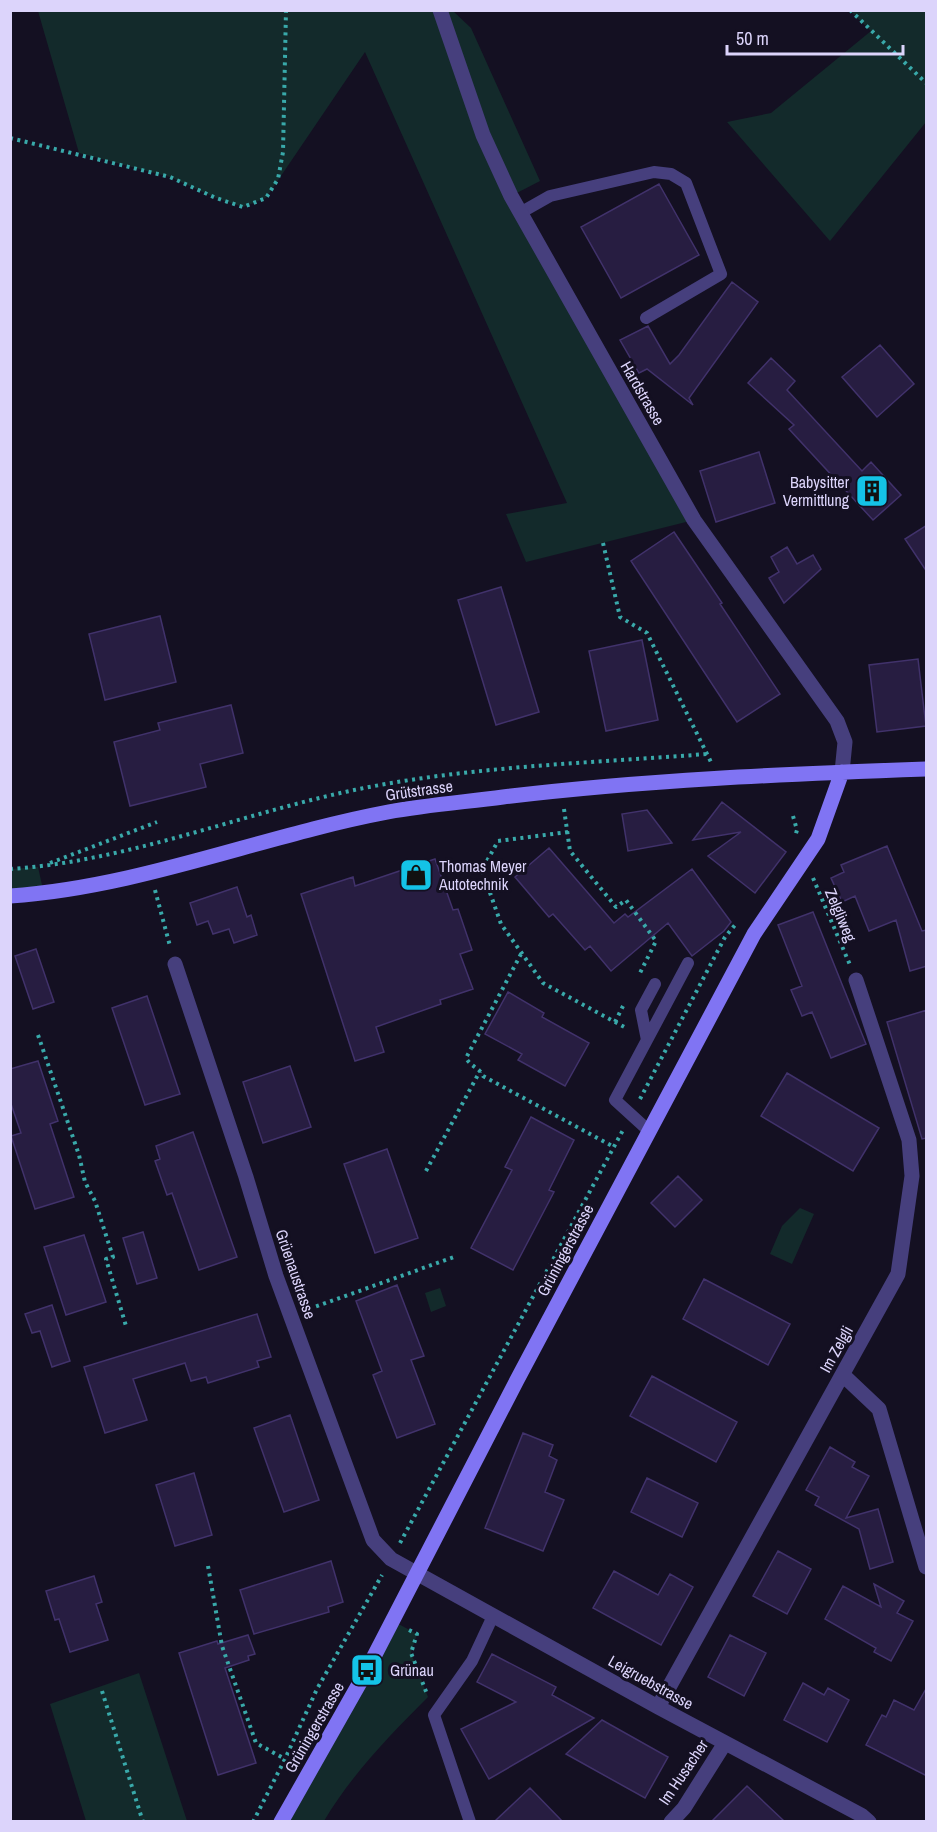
<svg xmlns="http://www.w3.org/2000/svg" width="937" height="1832" viewBox="0 0 937 1832" font-family="'Archivo Narrow',sans-serif">
<style>
.green{fill:#132a2b}
.building{fill:#271d41;stroke:#41326b;stroke-width:1.5}
.lines{fill:none;stroke-linecap:round;stroke-linejoin:round}
.path{stroke:#39a9aa;stroke-width:4;stroke-dasharray:3 4.5;stroke-linecap:butt}
.service{stroke:#463f7d;stroke-width:12}
.minor{stroke:#463f7d;stroke-width:15}
.secondary{stroke:#8074f3;stroke-width:15}
.labels{text-anchor:middle;stroke-width:6;stroke-linejoin:round;paint-order:stroke}
.street-label{font-size:16px;fill:#dcd4fb;stroke:#141022}
.poi-label{font-size:16px;fill:#dcd4fb;stroke:#141022;text-anchor:start}
</style>
<rect width="100%" height="100%" fill="#141022"/>
<path class="green" d="M38 11H453L471 28 540 181 511 196 694 520 526 562 506 514 567 503 365 52 266 198 243 207 216 198 170 177 79 153Z
M850 11H926V122L830 241 727 122 771 113 871 31Z
M38 867 44 894 11 896V869Z
M800 1208 814 1214 792 1264 770 1254 782 1226Z
M440 1288 446 1306 431 1312 425 1293Z
M393 1621 417 1634 411 1653 428 1697C390 1735 352 1774 324 1821L284 1822Z
M139 1673 187 1821H86L50 1704Z"/>
<path class="building" d="M659 184 699 255 621 298 581 227Z
M732 282 758 302 689 398 693 405 647 369 639 373 620 340 648 326 670 364 679 355Z
M880 345 914 384 877 417 842 377Z
M771 358 795 381 787 390 862 471 871 462 901 495 873 520 789 429 794 425 748 383Z
M759 452 775 503 716 522 700 471Z
M927 525V572L905 539Z
M674 532 722 603 720 604 780 694 737 722 631 561Z
M787 547 797 564 813 555 821 569 784 603 769 578 779 572 771 557Z
M501 587 539 712 496 725 458 600Z
M160 616 176 682 105 700 89 634Z
M642 640 658 720 606 731 589 651Z
M918 659 926 726 877 732 869 665Z
M231 705 243 753 200 764 206 787 130 806 114 742 160 730 158 723Z
M722 802 786 852 755 893 708 856 741 832 693 840Z
M647 810 672 843 628 851 622 814Z
M887 846 922 931 927 930V966L910 971 896 920 869 931 855 896 842 902 831 878 844 872 841 865Z
M549 848 614 923 625 914 628 917 692 869 731 922 724 931 692 956 668 923 611 971 590 946 585 950 553 914 549 917 515 877Z
M435 859 453 910 458 909 472 950 460 954 473 989 440 1000 441 1004 376 1027 384 1052 355 1061 301 894 353 877 355 886Z
M237 887 247 917 251 915 257 935 234 943 229 929 213 934 208 921 197 925 190 903Z
M813 912 866 1044 831 1058 812 1012 802 1016 791 990 802 986 778 925Z
M36 949 54 1002 33 1009 15 956Z
M508 992 544 1013 542 1017 589 1043 565 1086 518 1060 522 1054 485 1034Z
M147 996 180 1094 145 1105 112 1008Z
M927 1010V1138L922 1139 887 1022Z
M38 1061 58 1121 50 1124 74 1197 35 1209 11 1136 21 1133 10 1101V1069Z
M290 1066 311 1127 263 1143 243 1082Z
M787 1073 879 1128 853 1171 761 1116Z
M531 1117 574 1140 549 1190 554 1192 513 1270 471 1248 512 1170 505 1167Z
M193 1132 237 1257 199 1270 172 1193 167 1195 155 1161 160 1159 156 1146Z
M387 1149 418 1238 375 1253 344 1164Z
M678 1176 702 1200 675 1227 651 1203Z
M143 1232 157 1278 137 1284 123 1238Z
M84 1235 106 1302 66 1315 44 1247Z
M704 1279 790 1324 768 1365 683 1319Z
M397 1285 424 1356 411 1360 435 1424 397 1438 373 1375 382 1371 356 1301Z
M52 1305 70 1361 52 1367 40 1331 32 1333 25 1314Z
M257 1314 271 1357 257 1361 259 1367 208 1383 206 1377 191 1381 185 1363 133 1379 147 1420 105 1433 84 1367Z
M652 1376 737 1422 716 1462 630 1416Z
M290 1415 319 1500 284 1512 254 1428Z
M523 1433 553 1445 549 1456 557 1460 545 1492 564 1500 543 1551 485 1528Z
M830 1447 855 1462 852 1467 869 1476 846 1518 878 1509 893 1562 870 1569 859 1529 815 1505 819 1497 806 1490Z
M194 1473 212 1535 175 1546 156 1485Z
M647 1478 698 1503 682 1537 631 1512Z
M778 1551 811 1569 787 1614 753 1596Z
M331 1561 343 1602 328 1607 329 1612 254 1634 240 1590Z
M614 1571 658 1595 670 1574 693 1587 661 1645 593 1608Z
M94 1576 102 1602 96 1604 108 1640 70 1652 59 1619 55 1620 46 1591Z
M874 1584 904 1601 897 1613 913 1621 891 1661 874 1652 876 1648 825 1619 843 1586 881 1607Z
M248 1635 255 1654 248 1656 249 1660 225 1668 256 1763 218 1775 179 1653 217 1641 218 1644Z
M730 1635 766 1653 744 1696 708 1677Z
M492 1654 556 1687 552 1695 594 1718 489 1779 461 1729 516 1702 477 1682Z
M803 1683 824 1695 828 1688 849 1700 827 1742 784 1720Z
M927 1687V1776L866 1745 882 1715 886 1717 894 1700 914 1710Z
M602 1720 668 1757 645 1798 566 1754Z
M747 1786 784 1821H712Z
M530 1788 562 1821H495Z"/>
<g class="lines">
<path class="path" d="M850 10 926 83
M10 138 170 177 216 198 243 207 266 198 278 179 283 152 286 10
M603 543 620 617 647 633 711 762
M564 809 570 851 616 907 626 900 656 941 640 973
M793 816 797 830 795 837
M568 832 498 841 482 870 501 924 543 983 628 1029
M50 863 157 822
M10 869C130 861 242 813 359 789 473 766 591 763 707 754
M813 878 850 965
M155 890 170 946
M521 954 466 1058C471 1067 479 1067 483 1076L614 1147
M615 1022 623 1006
M38 1035 79 1155 85 1182 95 1201 113 1257 106 1259 126 1326
M640 1099 725 937 735 925
M426 1171 480 1071
M309 1309 454 1257
M400 1543 623 1130
M208 1566 222 1646 256 1743 285 1759
M409 1630 417 1634 411 1653 427 1694
M102 1691 143 1822
M253 1822 285 1759 317 1689 382 1575"/>
<path class="service" d="M520 213 550 196 654 172 671 174 686 183 721 274 646 318
M647 1040 641 1010 655 984
M649 1131 615 1100 688 963
M470 1822 434 1715 472 1661 493 1616"/>
<path class="minor" d="M440 10 483 135 511 196 694 520 837 721 845 742 842 772
M175 964 246 1177 276 1276 373 1540 391 1559 658 1707 861 1815 869 1822
M843 1375 879 1409 926 1567
M658 1707 898 1274 912 1176 909 1140 856 980
M671 1822 684 1808 725 1743"/>
<path class="secondary" d="M10 896C140 887 261 836 388 812 426 805 465 802 503 797 644 780 785 774 926 769
M281 1822 367 1670 517 1380 754 934 818 839 842 772"/>
</g>
<defs>
<g id="building-square" transform="scale(1.725)"><rect x="-9" y="-9" width="18" height="18" rx="4" fill="#14c3e7" stroke="#141022"/><path d="M-4-6H4V6H1V3H-1V6H-4ZM-2.5-4.3h1.7v1.8h-1.7ZM.8-4.3h1.7v1.8H.8ZM-2.5-1h1.7V.8h-1.7ZM.8-1h1.7V.8H.8Z" fill="#111"/></g>
<g id="shop-square" transform="scale(1.725)"><rect x="-9" y="-9" width="18" height="18" rx="4" fill="#14c3e7" stroke="#141022"/><path d="M-5-2.5h2.3a2.7 3.5 0 0 1 5.4 0H5L5.5 6h-11ZM-1.5-2.5h3a1.5 2.3 0 0 0-3 0Z" fill="#111"/></g>
<g id="bus-square" transform="scale(1.725)"><rect x="-9" y="-9" width="18" height="18" rx="4" fill="#14c3e7" stroke="#141022"/><path d="M-5-6H5V4H4V6H2V4H-2V6H-4V4H-5ZM-3.5-4V0h7V-4ZM-3.5 1.2v1.5H-2V1.2ZM2 1.2v1.5H3.5V1.2Z" fill="#111"/></g>
</defs>
<g fill-rule="evenodd">
<use href="#building-square" x="872" y="491"/>
<use href="#shop-square" x="416" y="875"/>
<use href="#bus-square" x="367" y="1670"/>
</g>
<g class="labels">
<g class="street-label">
<text transform="translate(643 393) rotate(60)" y="6">Hardstrasse</text>
<text transform="translate(419 790) rotate(-8)" y="6">Grütstrasse</text>
<text transform="translate(841 915) rotate(67)" y="6">Zelgliweg</text>
<text transform="translate(565 1250) rotate(-62)" y="6">Grüningerstrasse</text>
<text transform="translate(296 1274) rotate(71)" y="6">Grüenaustrasse</text>
<text transform="translate(836 1349) rotate(-61)" y="6">Im Zelgli</text>
<text transform="translate(651 1682) rotate(29)" y="6">Leigruebstrasse</text>
<text transform="translate(314 1727) rotate(-60)" y="6">Grüningerstrasse</text>
<text transform="translate(683 1772) rotate(-56)" y="6">Im Husacher</text>
</g>
<g class="poi-label">
<text x="849" y="488" text-anchor="end">Babysitter<tspan x="849" dy="18">Vermittlung</tspan></text>
<text x="439" y="872">Thomas Meyer<tspan x="439" dy="18">Autotechnik</tspan></text>
<text x="390" y="1676">Grünau</text>
</g>
</g>
<rect width="937" height="1832" fill="none" stroke="#dcd4fb" stroke-width="24"/>
<path d="M727 45v9h176v-9" fill="none" stroke="#dcd4fb" stroke-width="3"/>
<text x="736" y="45" font-size="18" fill="#dcd4fb" stroke="#141022" stroke-width="4.5" paint-order="stroke">50 m</text>
</svg>
